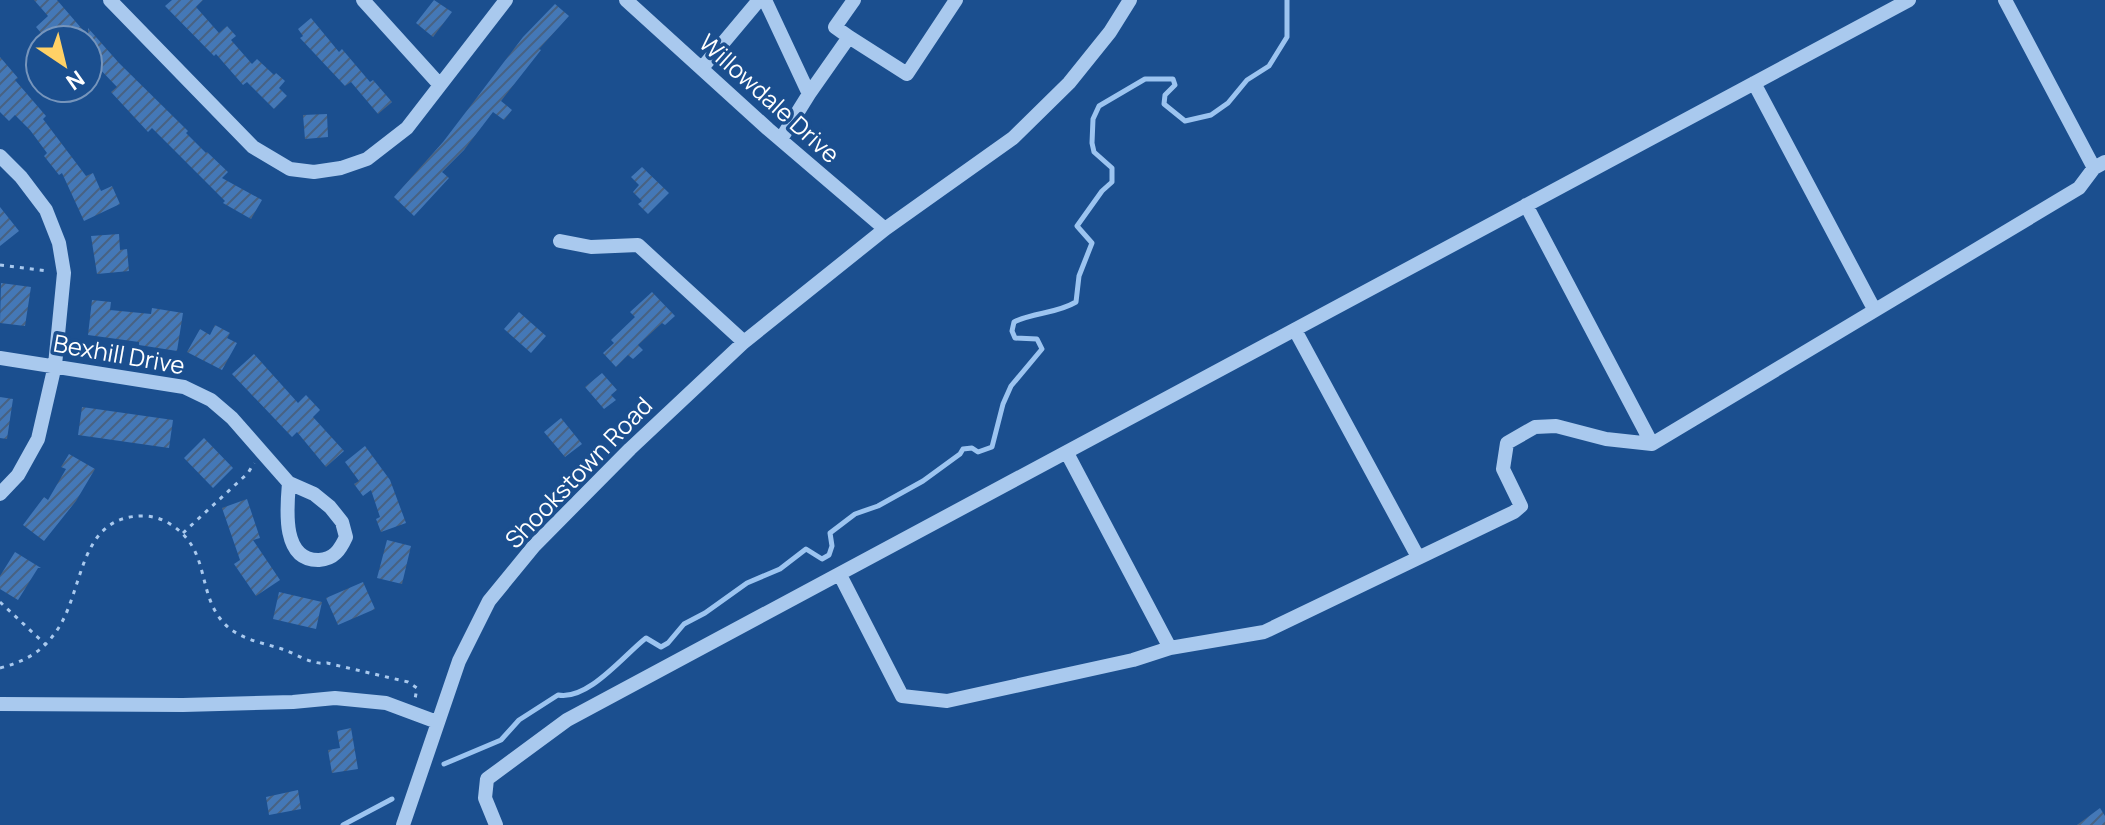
<svg xmlns="http://www.w3.org/2000/svg" width="2105" height="825" viewBox="0 0 2105 825" font-family="Manrope,sans-serif">
<style>
.lines{fill:none;stroke-linecap:round;stroke-linejoin:round}
.stream{stroke:#9cc4f0;stroke-width:5}
.building{fill:url(#building-hatch)}
.path{stroke:#a9c9ee;stroke-width:3;stroke-dasharray:4 6;stroke-linecap:butt}
.minor{stroke:#a9c9ee;stroke-width:14}
.labels{text-anchor:middle;stroke-width:7;stroke-linejoin:round;paint-order:stroke}
.street-label{font-size:24px;fill:#fff;stroke:#1b4f8f}
</style>
<defs>
<pattern id="building-hatch" width="6" height="6" patternUnits="userSpaceOnUse" patternTransform="scale(2)"><rect width="6" height="6" fill="#4478b7"/><path d="M-1 1l2-2M0 6l6-6M5 7l2-2" fill="none" stroke="#486282"/></pattern>
</defs>
<rect width="100%" height="100%" fill="#1b4f8f"/>
<g class="lines">
<path class="stream" d="M444 764 501 740 519 720 558 695C588 701 624 655 646 638L661 647 668 643 684 624 705 613 747 583 780 569 806 549 822 559 829 555 832 546 830 533 855 514 878 506 923 481 960 454 963 449 972 448 978 452 992 447 1003 404 1011 386 1042 349 1037 339 1015 338 1012 331 1014 322C1034 312 1056 314 1076 302L1079 276 1092 243 1077 226 1102 191 1112 182V168L1094 152 1092 143 1093 119 1099 106 1145 79H1173L1175 85 1165 95 1164 104 1185 121 1211 115 1228 103 1247 80 1269 66 1287 37V0
M343 825 392 799"/>
</g>
<path class="building" d="M34 0H57L88 36V28L119 63 188 131 186 133 206 153 207 152 228 172 222 178 262 200 251 219 223 203 225 201 152 128 148 132 111 92 117 87 94 63 88 68V40H47L36 27 48 16Z
M172 0H203L196 7 219 33 227 26 236 36 231 40 252 64 257 59 274 75 276 73 285 81 279 88 287 96 274 109 247 82 243 85 216 54 214 56 165 6Z
M434 0 452 12 433 37 416 23Z
M555 4 569 16 539 49 541 50 501 101 512 110 504 120 493 112 464 150 442 172 449 178 414 216 394 197 443 142 523 37Z
M311 18 339 52 342 49 370 82 373 80 392 102 378 114 351 82 345 86 300 38 303 36 298 29Z
M0 57 18 78 15 80 46 116 43 119 86 176 93 173 101 191 112 186 120 204 84 221 62 173 59 175 44 156 47 153 30 130 15 115 9 121 0 112Z
M327 114 328 137 305 139 303 115Z
M642 167 669 193 648 214 638 204 642 201 633 192 639 185 631 177Z
M0 207 19 231 0 246Z
M119 234 120 250 127 249 129 271 97 274 91 236Z
M1 283 31 287 25 326 0 323Z
M652 292 675 316 665 325 662 323 638 345 643 350 633 359 628 355 616 367 603 353 614 343 611 340 635 317 630 312Z
M92 300 111 302 110 310 151 314 152 308 183 313 177 351 139 345V342L88 335Z
M519 312 546 336 531 353 504 329Z
M215 325 230 333 227 338 237 343 222 370 187 352 200 329 210 335Z
M254 354 298 403 306 395 320 410 313 417 344 451 326 467 297 432 292 437 232 374Z
M602 373 617 390 611 395 616 400 604 409 585 387Z
M0 397 13 399 7 439 0 438Z
M82 407 173 420 169 448 78 435Z
M561 418 582 444 565 457 544 432Z
M204 438 233 468 213 488 184 458Z
M365 446 390 480 406 523 381 532 376 519 380 517 371 490 363 496 354 484 359 481 345 462Z
M69 454 95 469 76 501 44 541 23 525 44 497 48 500 66 469 61 467Z
M247 499 260 538 253 540 280 580 256 596 234 564 240 560 222 508Z
M387 540 411 546 402 584 377 578Z
M15 552 41 568H38L18 600 0 589V576Z
M363 582 375 609 338 625 326 598Z
M279 592 322 602 316 629 273 619Z
M351 728 358 769 332 773 328 750 340 748 337 731Z
M298 790 301 809 269 815 266 797Z
M2100 808 2105 816V825H2077Z"/>
<g class="lines">
<path class="path" d="M0 265 48 271
M183 533 248 473 254 463
M0 602 46 645
M0 668C23 662 41 653 55 633 85 594 76 515 144 516 154 516 165 520 173 526 210 551 197 591 222 621 237 639 260 642 282 649 297 654 311 665 327 663L408 682 417 688 415 699"/>
<path class="minor" d="M110 0 253 147 290 169 314 172 341 168 367 159 407 128 506 0
M363 0 439 84
M626 0 768 129 885 229
M765 0 809 94 781 139
M2005 0 2094 168
M849 37 835 27 854 0
M702 68 759 0
M1754 83 1874 309
M809 94 849 37 907 74 956 0
M0 156 21 177 46 210 59 243 64 273 55 365 38 439 18 475 0 494
M1526 205 1652 444
M560 241 591 247 638 245 744 342
M1295 330 1418 557
M0 358 184 387 211 400 232 418 289 483 314 494 330 507 342 522 346 537C340 550 334 559 319 560 281 561 287 507 289 483
M1067 453 1170 648
M840 575 902 696 947 701 1133 660 1170 648 1264 632 1514 512 1521 506 1503 469 1507 443 1535 427 1556 426 1606 439 1652 444 2079 188 2094 168 2105 162
M0 704 183 705 293 702 335 698 386 703 437 722
M403 825 459 661 489 601 534 546 630 449 744 342 885 229 1013 138 1069 83 1110 32 1130 0
M496 825 485 798 487 779 567 720 1909 0"/>
</g>
<g class="labels">
<g class="street-label">
<text transform="translate(769 99) rotate(42)" y="8">Willowdale Drive</text>
<text transform="translate(119 355) rotate(10)" y="8">Bexhill Drive</text>
<text transform="translate(579 473) rotate(-46)" y="8">Shookstown Road</text>
</g>
</g>
<g transform="translate(64 64) rotate(145)"><circle r="38" fill="#1b4f8f" stroke="#7695bc" stroke-width="2"/>
<path d="M0-6L14 30L0 20L-14 30Z" fill="#ffd166"/>
<text y="-12" font-size="22" font-weight="bold" text-anchor="middle" fill="#ffffff">N</text>
</g>
</svg>
